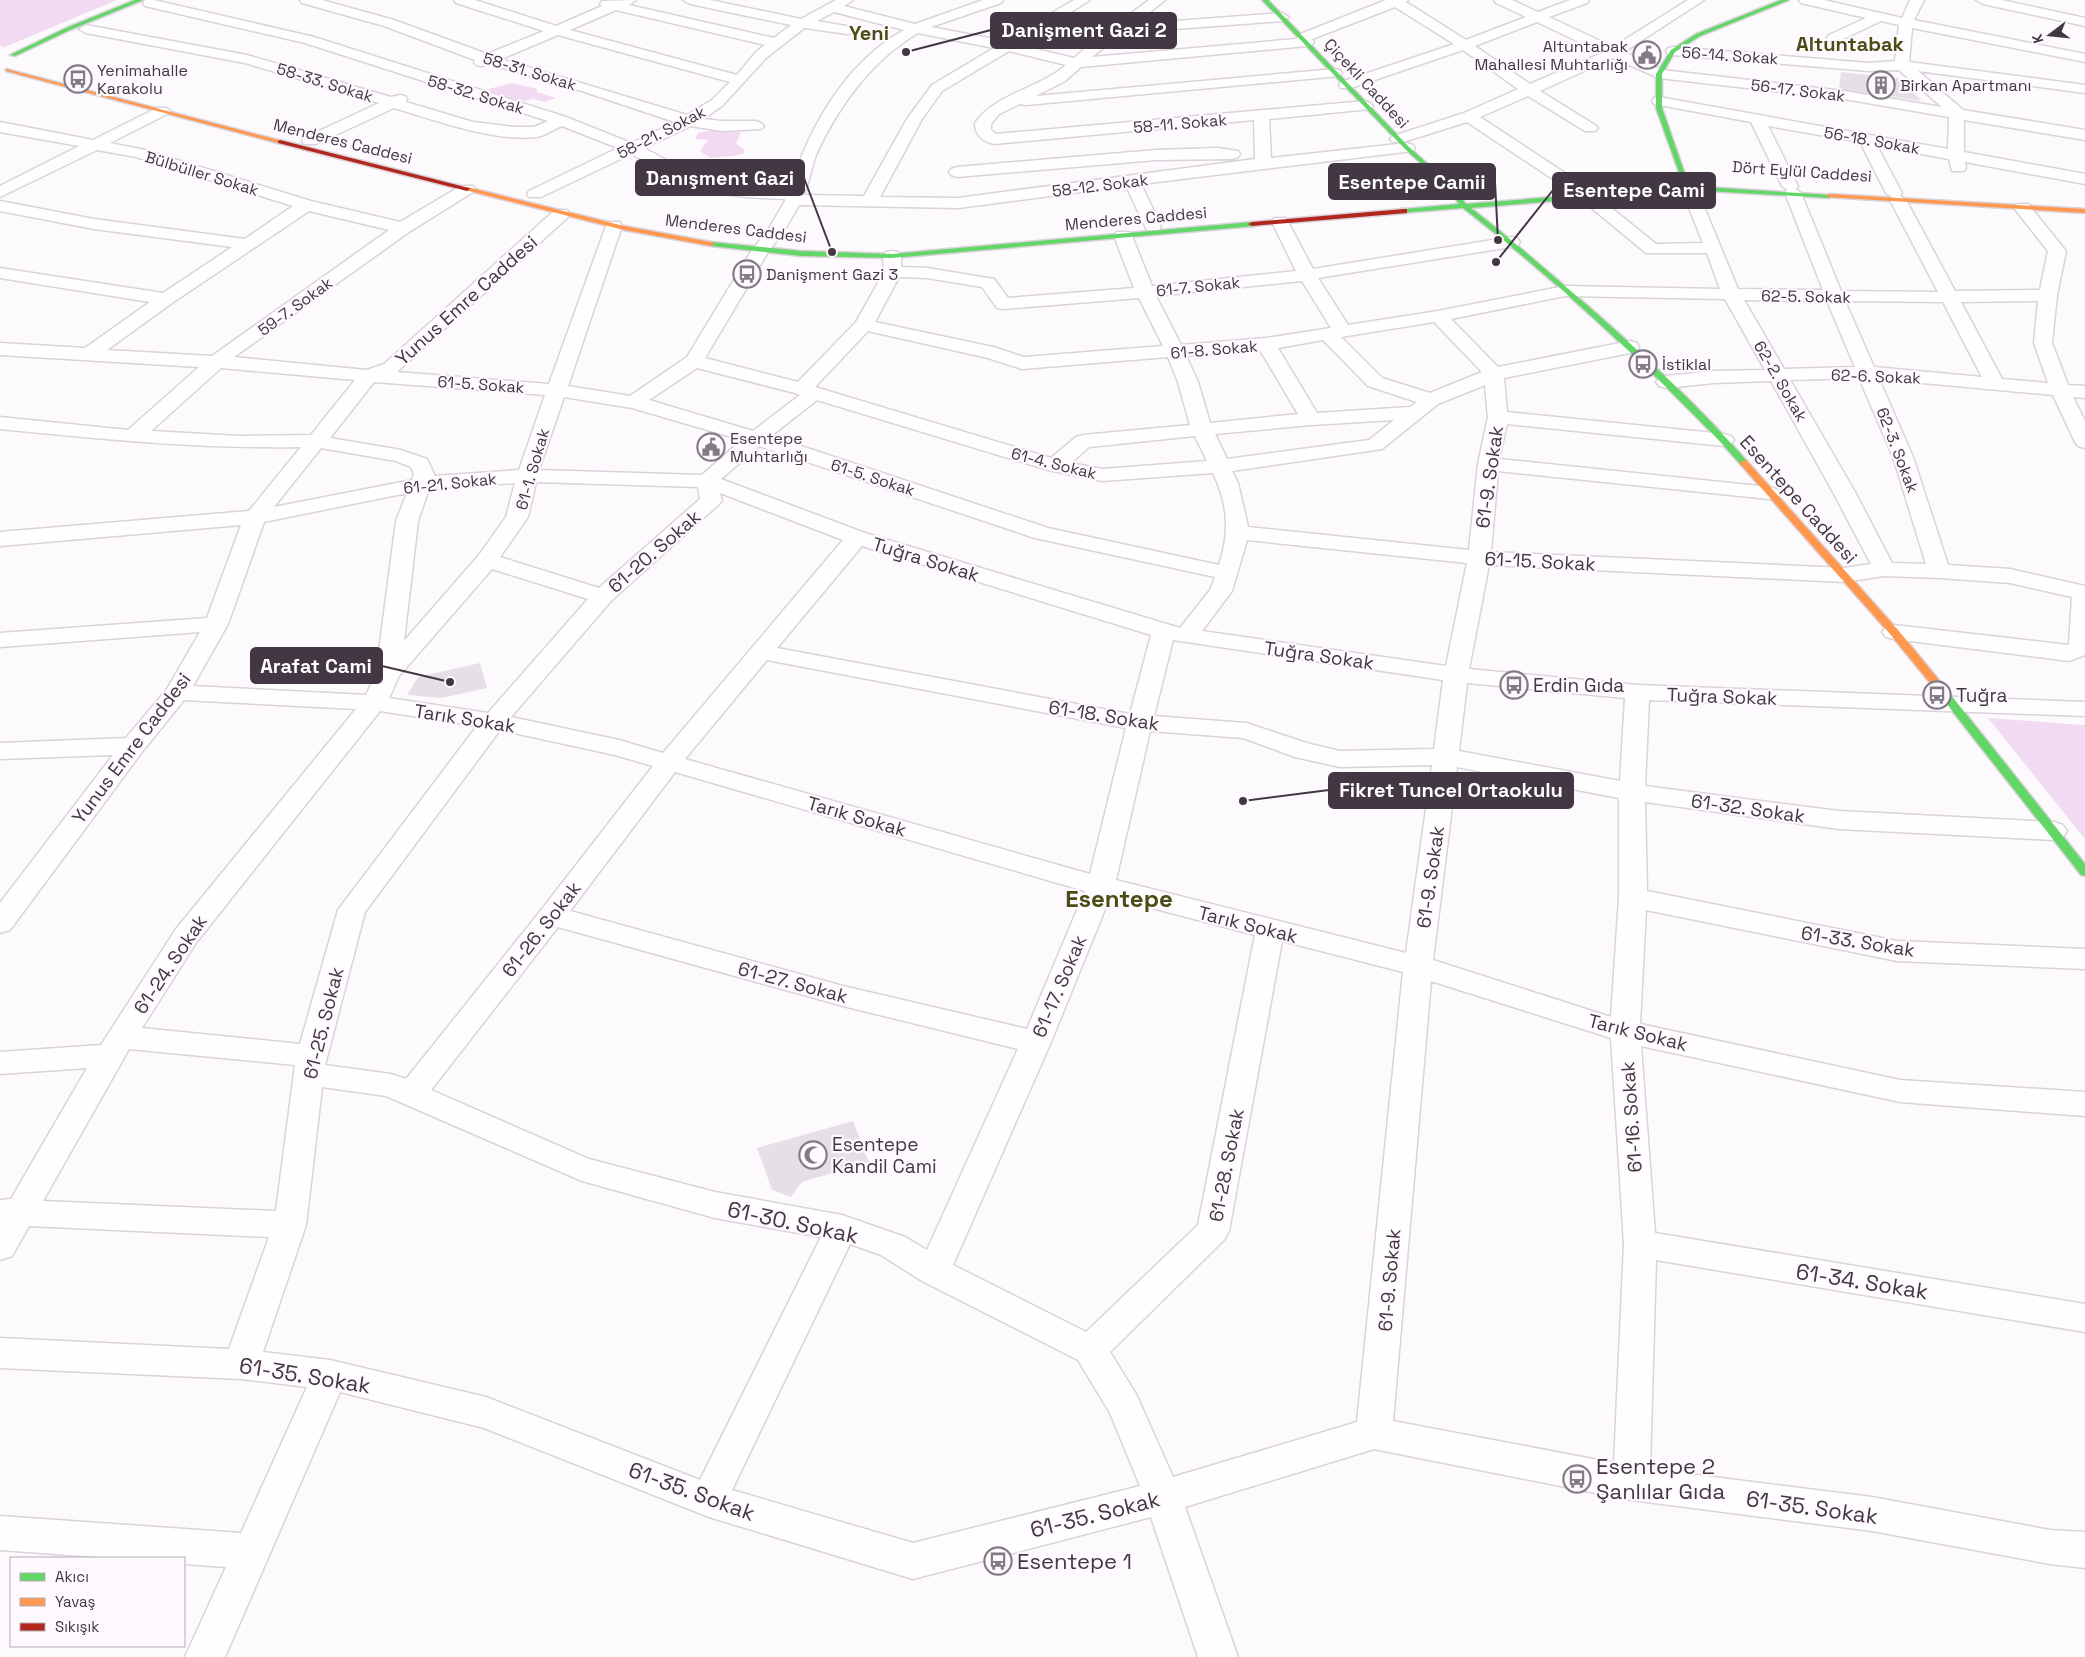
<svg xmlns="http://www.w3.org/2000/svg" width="2085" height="1657" viewBox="0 0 2085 1657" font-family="'Space Grotesk',sans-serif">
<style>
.green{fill:#f3daf3}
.building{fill:#e6e0e6}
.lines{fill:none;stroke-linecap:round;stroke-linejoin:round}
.street-casing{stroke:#dad3da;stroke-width:3}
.fast-casing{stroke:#dad3da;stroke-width:3}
.slow-casing{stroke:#dad3da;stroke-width:3}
.jam-casing{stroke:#dad3da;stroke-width:3}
.street{fill:#fffeff;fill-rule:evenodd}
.fast{fill:#63d668;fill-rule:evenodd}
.slow{fill:#ff974d;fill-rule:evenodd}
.jam{fill:#b3261e;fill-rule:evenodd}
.labels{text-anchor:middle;stroke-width:4.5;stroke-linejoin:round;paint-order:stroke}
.far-poi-label{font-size:16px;fill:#423742;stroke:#fef9fe;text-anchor:start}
.far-street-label{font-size:16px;fill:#423742;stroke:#fef9fe}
.street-label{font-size:19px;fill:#423742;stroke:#fef9fe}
.poi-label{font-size:19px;fill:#423742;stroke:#fef9fe;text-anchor:start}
.far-district-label{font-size:20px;font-weight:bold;fill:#484e14;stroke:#fef9fe}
.near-street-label{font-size:22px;fill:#423742;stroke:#fef9fe}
.near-poi-label{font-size:22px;fill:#423742;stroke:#fef9fe;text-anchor:start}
.district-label{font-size:24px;font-weight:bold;fill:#484e14;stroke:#fef9fe}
.leader{fill:none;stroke:#423742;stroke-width:2}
.callout-dot{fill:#423742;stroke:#fef9fe;stroke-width:2}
.callout{fill:#423742;stroke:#423742;stroke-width:2}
.callout-label{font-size:20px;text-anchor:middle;font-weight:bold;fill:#fff}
</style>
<rect width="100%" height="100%" fill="#fdfafd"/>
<path class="green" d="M0 0H117L5 47 0 46Z
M513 83 537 89V92L556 98 545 102 533 99 519 102 480 91Z
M718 129 741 132 736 144 744 149 745 153 734 156 710 158 700 151 708 140 695 139 698 133Z
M1988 718 2085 725V839Z"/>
<path class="building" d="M1841 72 1898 78 1922 101 1839 89Z
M480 663 487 688 442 698 407 695 418 677Z
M853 1121 869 1162 802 1182 791 1197 772 1190 757 1148Z"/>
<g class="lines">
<g class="street-casing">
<path id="street" d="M145 0H154L314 37 566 117 631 143 675 122 582 91 489 64 481 66 476 65 474 62 475 60 384 26 302 3 300 0H322L394 20 487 54 544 31 456 3 454 0H475L556 26 602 6 600 4 602 1 636 0 629 5 774 38 791 25 690 4 683 0H710L801 19 836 0H853L844 6 915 24 983 0H1003L1001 3 931 27 1005 41 1074 0H1090L1019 45 1074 58 1091 43 1149 0H1165L1135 24 1282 13 1289 17 1282 21 1122 33 1092 57 1297 39 1298 35 1386 0H1408L1406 2 1466 40 1526 17 1496 3 1494 0H1512L1538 12 1570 0H1589L1587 3 1549 17 1613 47 1688 0H1704L1624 52 1662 70 1844 91 1942 107 1899 70 1869 71 1673 55 1668 54 1666 51 1668 48 1673 47 1869 63 1895 61 1899 25 1881 21 1839 41H1829L1827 38 1829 35 1866 18 1801 3 1799 0H1824L1902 18 1910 0H1924L1914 20 2085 54V62L1912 28 1909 62 2085 85V93L1918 71 1963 110 2085 130V140L1964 120V152L2085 174V184L1965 162 1966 168 1964 171H1952L1949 159 1877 146 1902 193 1900 196 1906 200 1955 291 2040 290 2048 251 2014 208 2016 204H2028L2066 251 2057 295 2052 343 2068 385 2085 386V398L2073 397 2085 421V448L2078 446 2075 442 2053 395 1879 379 1913 457 1948 565 2010 569 2085 586V655L2069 661 1894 639 1886 637 1882 632 1886 627 1894 625 2069 645 2072 597 2010 583 1939 578 1884 576 1844 582 1489 565 1469 669 1637 685 2085 702V716L1649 700 1645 786 1839 811 2054 822 2063 825 2067 831 2063 837 2054 840 1839 829 1645 802 1647 891 1897 941 2085 949V969L1897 961 1646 910 1640 1024 1900 1080 2085 1092V1116L1900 1102 1641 1046 1655 1233 2085 1304V1332L1656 1260 1650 1469 1872 1497 2050 1530 2085 1532V1568L2050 1564 1872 1531 1631 1500 1374 1449 1185 1507 1238 1657H1198L1151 1517 913 1579 709 1517 484 1428 340 1392 225 1657H185L226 1567 184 1564V1558H110L0 1550V1516L241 1533 307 1387 241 1379 0 1368V1338L229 1349 269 1237 29 1226 12 1256 0 1260V1200L11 1199 87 1068 0 1074V1052L101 1045 176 929 356 709 184 700 142 752 10 930 0 933V903L113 755 0 759V743L126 738 167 689 200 632 0 647V633L207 618 241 525 0 546V532L249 511 301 447C200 449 100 439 0 429V417L128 430 199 367 0 355V343L85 348 150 302 0 278V268L163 293 232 247 94 229 0 211V201L94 219 245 239 293 206 136 157 97 150 0 197V186L79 146 0 132V122L93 140 157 108H167L170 111 167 114 110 143 145 150 311 201 400 222 461 186H473L475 189 473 192 409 232 234 357 367 370 384 364 555 210H567L569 214 567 218 397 372 549 384 606 226 608 222H620L622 226 568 386 630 396 687 357 752 250 768 230 785 201V199C755 198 725 197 697 187 675 179 653 165 631 154L541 197H529L527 194 529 191 618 148 562 126C554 129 545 136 537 137 492 142 436 120 394 108L316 144H304L302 141 304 138 379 103 245 63 86 33 79 29 86 25 247 55 391 97 400 95 405 96 407 99 406 102 473 122 515 127H534L548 121 305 43 145 6 143 3ZM1395 7 1454 44 1341 82 1339 85 1341 88H1351L1463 50 1518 89 1464 113 1393 136 1390 139 1393 142H1403L1467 122 1571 191 1646 253H1707L1720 289 1565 286 1438 311 1348 325 1318 278 1511 247 1517 246 1520 242 1517 238 1511 237 1313 269 1288 222 1286 218H1274L1272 222 1296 271 1152 286 1132 236 1129 232H1117L1114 236 1134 288 1008 298 994 279 927 268 901 267V256L898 252 892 251 886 252 883 256 884 272 856 322 798 382 705 358 768 252 784 231 799 205 958 208 1126 186 1145 226 1147 230H1159L1161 226 1141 184 1413 151 1415 148 1413 145 1407 143 1271 158 1269 119 1370 109 1373 106 1370 103 1365 101 996 134 991 130V124L999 114 1020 104 1026 105 1340 76 1342 73 1340 70 1335 69 1036 96 1065 81 1081 67 1307 46 1312 45 1314 42 1312 39ZM616 10 765 45 756 52 737 75 570 30ZM834 12 904 30C846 62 809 127 790 189 768 188 746 189 725 184 697 179 669 161 644 148L691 126 722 131 761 129 764 126 761 123 756 121H722L703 119 722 106 766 58 803 29 805 28 847 34 852 33 854 30 852 27 817 21ZM1537 22 1602 53 1530 84 1475 46ZM918 33 994 48 932 85 907 119 864 196 804 195C809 182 811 168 816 155 838 106 872 60 918 33ZM558 35 730 82 712 100 687 115 501 59ZM1009 51 1066 65C1040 88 995 94 975 123 975 135 982 141 994 144L1254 120 1255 159 958 198 880 197 922 119 942 91ZM1613 58 1659 78 1844 99 1949 117 1948 149 1659 97 1654 98 1652 101 1654 104 1751 122 1782 186 1787 190 1785 193 1823 290 1738 289 1695 185H1683L1681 188 1703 243 1656 244 1583 185 1480 117 1528 96 1585 131H1595L1598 128 1595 125 1540 91ZM1768 126 1860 142 1886 193 1892 197 1890 200 1938 292 1841 291 1801 193 1796 189 1798 186ZM309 211 389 230 212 356 107 350 172 303ZM899 277 927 278 982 287 997 308 1003 309 1139 298 1163 346 1024 357 993 347 875 322ZM1302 281 1331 328 1266 338 1181 345 1156 296ZM1565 296 1725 299 1765 370 1714 371 1666 376 1659 378 1656 382 1659 386 1666 388 1714 383 1771 381 1833 492 1871 564 1844 568 1491 552 1498 471 1769 499 1776 497 1780 493 1776 489 1769 487 1499 459 1507 424 1724 446 1731 444 1734 440 1731 436 1724 434 1507 412 1504 378 1630 353 1637 351 1639 347 1637 343 1630 341 1498 367 1451 319ZM1744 300 1827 301 1855 367 1784 369ZM1845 301 1943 302 1982 377 1874 367ZM2038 301 2034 343 2048 383 2002 379 1961 302ZM1434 322 1482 372 1430 393 1382 378 1341 337ZM868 331 988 358 1022 369 1168 357 1178 382 1190 425 1083 435 1076 437 1051 458 815 387ZM1323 340 1368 386 1417 402 1410 407 1317 413 1278 348ZM1260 350 1298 414 1210 423 1198 382 1186 356ZM221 368 355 380 311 435 239 436 151 431ZM697 368 795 393 800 395 753 431 649 400ZM1859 378 1893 457 1926 564 1892 563 1855 492 1790 380ZM374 382 545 395 519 470 434 476V474L427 459 401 450 330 438ZM1485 385 1488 417 1478 464 1469 550 1248 527 1238 483 1232 471 1382 449 1438 404ZM564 397 632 408 742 440 702 475 539 470ZM817 400 1048 470 1102 481 1213 473C1228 504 1230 532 1219 565L1048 528 771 436ZM1394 420 1369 440 1227 459 1215 434 1311 425ZM1195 436 1207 461 1102 469 1071 463 1089 447ZM759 446 1035 538 1215 577 1210 590 1180 628 1170 625 865 533 721 479ZM321 448 396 461 411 467 414 474 412 480 274 507ZM536 482 698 487 700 499 599 588 500 557 528 517ZM515 483 506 517 479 555 404 641 418 521 429 489ZM407 493 396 521 376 674 366 695 193 686 228 624 264 522ZM720 493 843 540 663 753 619 740 511 717 611 601 718 505 722 501ZM1247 540 1467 563 1446 666 1202 631 1232 591ZM862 546 1151 635 1130 714 777 648ZM492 569 588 599 488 713 389 698 399 676ZM1173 640 1443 680 1434 749 1340 751 1310 744 1246 723 1154 716ZM767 660 1126 728 1090 874 685 759ZM1467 683 1625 698 1620 781 1459 751ZM380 711 477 726 338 910 300 1044 142 1028 196 943ZM500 730 615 755 653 766 542 909 406 1079 391 1074 325 1065 365 912ZM1150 731 1243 738 1295 757 1340 767 1432 765 1406 953 1116 880ZM1457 767 1619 798V898L1611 1017 1433 960ZM675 772 1085 891 1027 1029 843 986 570 911ZM1110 897 1255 935 1198 1225 1086 1332 953 1265 1051 1042ZM558 927 843 1006 1018 1049 927 1250 905 1237 842 1215 715 1192 589 1159 431 1090ZM1282 941 1403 972 1357 1422 1173 1477 1136 1394 1110 1352 1224 1240 1229 1231ZM1431 981 1611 1038 1624 1244 1614 1463 1393 1421ZM129 1049 295 1065 276 1211 43 1201ZM322 1087 386 1096 582 1181 715 1218 821 1237 700 1480 486 1397 330 1360 263 1352 306 1225ZM850 1244 881 1255 922 1281 1078 1360 1110 1413 1140 1486 913 1543 732 1490Z
M1976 0H2002L2085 18V26L1983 4Z
M1217 148 1238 151 1240 154 1238 157 1232 159 1156 160 957 177 951 175 949 172 951 169 957 167 1156 150Z"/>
</g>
<g class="fast-casing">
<path id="fast" d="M135 0H143L70 30 15 56 10 55 66 28Z
M1262 0H1268L1409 147 1451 185 1466 204 1689 186 1831 195V197L1829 198 1689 190 1471 208C1511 239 1549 272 1587 305 1643 354 1698 405 1747 461V465H1741C1717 437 1691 412 1665 386 1601 323 1534 263 1463 208L1401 213V209H1404L1459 204 1447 187 1405 149Z
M1781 0H1789L1700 36 1675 52 1662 74V108L1687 180 1682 181 1656 108V74L1671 50 1696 34Z
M1252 222 1256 224 1255 226 892 258 801 256 711 246 707 244 711 242 801 251 892 254Z
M1939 684 1943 685 2085 864V876L2081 875 1935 689 1934 687 1935 685Z"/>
</g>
<g class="slow-casing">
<path id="slow" d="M6 69 282 141 283 142 278 143 6 71Z
M467 187 624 226 711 242 715 244 711 246 624 230 465 190 464 189Z
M1829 194 2085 209V213L1827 197V195Z
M1744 460 1747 461 1898 630 1943 685 1944 687 1943 689H1935L1890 634 1741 465 1740 463Z"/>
</g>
<g class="jam-casing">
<path id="jam" d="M280 140 469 188 470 189 467 191 278 143V141Z
M1404 209H1407V213L1252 226 1248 224 1252 222Z"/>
</g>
<use href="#street" class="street"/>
<use href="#fast" class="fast"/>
<use href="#slow" class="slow"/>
<use href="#jam" class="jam"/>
</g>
<defs>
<g id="civic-ring" transform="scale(1.4375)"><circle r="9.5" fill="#fef9fe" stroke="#837b83" stroke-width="1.5"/><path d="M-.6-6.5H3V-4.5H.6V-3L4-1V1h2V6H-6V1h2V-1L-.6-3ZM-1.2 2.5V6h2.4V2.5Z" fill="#837b83"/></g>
<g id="bus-ring" transform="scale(1.4375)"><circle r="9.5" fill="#fef9fe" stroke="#837b83" stroke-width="1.5"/><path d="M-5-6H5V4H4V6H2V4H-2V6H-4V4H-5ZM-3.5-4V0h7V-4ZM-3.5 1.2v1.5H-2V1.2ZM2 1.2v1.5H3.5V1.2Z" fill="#837b83"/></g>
<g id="building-ring" transform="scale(1.4375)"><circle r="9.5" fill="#fef9fe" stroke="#837b83" stroke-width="1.5"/><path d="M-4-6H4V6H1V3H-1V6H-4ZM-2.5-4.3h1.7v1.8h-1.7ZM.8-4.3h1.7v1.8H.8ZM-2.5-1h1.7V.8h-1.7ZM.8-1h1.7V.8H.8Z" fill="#837b83"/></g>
<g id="mosque-ring" transform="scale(1.4375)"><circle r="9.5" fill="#fef9fe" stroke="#837b83" stroke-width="1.5"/><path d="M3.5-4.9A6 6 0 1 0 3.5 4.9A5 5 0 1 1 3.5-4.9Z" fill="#837b83"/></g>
</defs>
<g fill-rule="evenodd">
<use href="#civic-ring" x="1647" y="55"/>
<use href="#bus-ring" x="78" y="79"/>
<use href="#building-ring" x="1881" y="85"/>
<use href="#bus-ring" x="747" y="274"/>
<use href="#bus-ring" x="1643" y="364"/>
<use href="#civic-ring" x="711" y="447"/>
<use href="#bus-ring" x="1514" y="685"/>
<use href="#bus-ring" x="1937" y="695"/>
<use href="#mosque-ring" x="813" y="1155"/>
<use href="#bus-ring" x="1577" y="1479"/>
<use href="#bus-ring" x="998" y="1561"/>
</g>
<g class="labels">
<g class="far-poi-label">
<text x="1628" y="52" text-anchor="end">Altuntabak<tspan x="1628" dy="18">Mahallesi Muhtarlığı</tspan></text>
<text x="97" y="76">Yenimahalle<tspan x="97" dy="18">Karakolu</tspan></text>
<text x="1900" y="91">Birkan Apartmanı</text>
<text x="766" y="280">Danişment Gazi 3</text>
<text x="1662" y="370">İstiklal</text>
<text x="730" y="444">Esentepe<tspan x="730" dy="18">Muhtarlığı</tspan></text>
</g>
<g class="far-street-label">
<text transform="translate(1730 55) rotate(4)" y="6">56-14. Sokak</text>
<text transform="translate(530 71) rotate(17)" y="6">58-31. Sokak</text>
<text transform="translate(325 82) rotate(17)" y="6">58-33. Sokak</text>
<text transform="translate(1367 83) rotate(47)" y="6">Çiçekli Caddesi</text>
<text transform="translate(1798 90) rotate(7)" y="6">56-17. Sokak</text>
<text transform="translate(476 94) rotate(17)" y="6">58-32. Sokak</text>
<text transform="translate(1180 123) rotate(-5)" y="6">58-11. Sokak</text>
<text transform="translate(661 132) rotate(-27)" y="6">58-21. Sokak</text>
<text transform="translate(1872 140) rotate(10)" y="6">56-18. Sokak</text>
<text transform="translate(343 141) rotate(14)" y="6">Menderes Caddesi</text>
<text transform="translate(1802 171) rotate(4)" y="6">Dört Eylül Caddesi</text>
<text transform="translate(202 173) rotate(17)" y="6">Bülbüller Sokak</text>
<text transform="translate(1100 185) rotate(-7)" y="6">58-12. Sokak</text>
<text transform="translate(1136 218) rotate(-5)" y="6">Menderes Caddesi</text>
<text transform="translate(736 228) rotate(7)" y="6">Menderes Caddesi</text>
<text transform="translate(1198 286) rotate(-6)" y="6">61-7. Sokak</text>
<text transform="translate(1806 296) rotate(1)" y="6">62-5. Sokak</text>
<text transform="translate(295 306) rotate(-36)" y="6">59-7. Sokak</text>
<text transform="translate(1214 349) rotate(-5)" y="6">61-8. Sokak</text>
<text transform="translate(1876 376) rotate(2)" y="6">62-6. Sokak</text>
<text transform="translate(1781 381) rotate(60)" y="6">62-2. Sokak</text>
<text transform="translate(481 384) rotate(4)" y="6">61-5. Sokak</text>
<text transform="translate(1898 450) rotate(69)" y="6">62-3. Sokak</text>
<text transform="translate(1054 463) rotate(14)" y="6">61-4. Sokak</text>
<text transform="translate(532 469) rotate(-74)" y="6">61-1. Sokak</text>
<text transform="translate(873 477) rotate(18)" y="6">61-5. Sokak</text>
<text transform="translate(450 483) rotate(-6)" y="6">61-21. Sokak</text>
</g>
<g class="street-label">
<text transform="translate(466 300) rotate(-42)" y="7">Yunus Emre Caddesi</text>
<text transform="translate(1489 477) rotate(-82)" y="7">61-9. Sokak</text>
<text transform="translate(1799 499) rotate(48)" y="7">Esentepe Caddesi</text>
<text transform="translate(654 551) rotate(-41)" y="7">61-20. Sokak</text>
<text transform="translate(926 559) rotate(17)" y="7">Tuğra Sokak</text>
<text transform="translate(1540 561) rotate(3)" y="7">61-15. Sokak</text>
<text transform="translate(1319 655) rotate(8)" y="7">Tuğra Sokak</text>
<text transform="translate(1722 696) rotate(2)" y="7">Tuğra Sokak</text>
<text transform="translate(1104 715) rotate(9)" y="7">61-18. Sokak</text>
<text transform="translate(465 718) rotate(9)" y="7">Tarık Sokak</text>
<text transform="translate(131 748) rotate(-53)" y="7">Yunus Emre Caddesi</text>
<text transform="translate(1748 808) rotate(8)" y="7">61-32. Sokak</text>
<text transform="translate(857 816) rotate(16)" y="7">Tarık Sokak</text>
<text transform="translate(1430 877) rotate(-82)" y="7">61-9. Sokak</text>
<text transform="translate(1248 924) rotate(14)" y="7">Tarık Sokak</text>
<text transform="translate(541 929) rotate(-52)" y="7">61-26. Sokak</text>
<text transform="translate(1858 941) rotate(9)" y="7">61-33. Sokak</text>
<text transform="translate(170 964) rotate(-56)" y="7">61-24. Sokak</text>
<text transform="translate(793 982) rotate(15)" y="7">61-27. Sokak</text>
<text transform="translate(1059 986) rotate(-67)" y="7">61-17. Sokak</text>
<text transform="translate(323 1023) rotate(-76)" y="7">61-25. Sokak</text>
<text transform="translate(1638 1032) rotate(14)" y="7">Tarık Sokak</text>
<text transform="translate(1631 1117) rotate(-94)" y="7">61-16. Sokak</text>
<text transform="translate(1226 1165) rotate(-79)" y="7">61-28. Sokak</text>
<text transform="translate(1389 1280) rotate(-85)" y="7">61-9. Sokak</text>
</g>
<g class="poi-label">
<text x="1533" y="692">Erdin Gıda</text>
<text x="1956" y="702">Tuğra</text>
<text x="832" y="1151">Esentepe<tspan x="832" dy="22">Kandil Cami</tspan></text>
</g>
<g class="far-district-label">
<text x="869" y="40">Yeni</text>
<text x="1850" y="51">Altuntabak</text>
</g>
<g class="near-street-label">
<text transform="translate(793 1222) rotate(12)" y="8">61-30. Sokak</text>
<text transform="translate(1862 1281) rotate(9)" y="8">61-34. Sokak</text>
<text transform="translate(305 1375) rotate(9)" y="8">61-35. Sokak</text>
<text transform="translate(692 1491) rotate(20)" y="8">61-35. Sokak</text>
<text transform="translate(1812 1507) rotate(8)" y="8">61-35. Sokak</text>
<text transform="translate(1095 1514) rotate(-14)" y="8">61-35. Sokak</text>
</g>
<g class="near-poi-label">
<text x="1596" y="1474">Esentepe 2<tspan x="1596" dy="25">Şanlılar Gıda</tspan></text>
<text x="1017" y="1569">Esentepe 1</text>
</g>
<g class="district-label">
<text x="1119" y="907">Esentepe</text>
</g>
</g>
<path class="leader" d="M906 52L991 30M832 252L804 178M1498 240L1495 182M1496 262L1553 190M450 682L382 666M1243 801L1329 790"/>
<g class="callout-dot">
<circle cx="906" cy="52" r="5"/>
<circle cx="832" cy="252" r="5"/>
<circle cx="1498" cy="240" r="5"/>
<circle cx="1496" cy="262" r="5"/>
<circle cx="450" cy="682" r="5"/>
<circle cx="1243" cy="801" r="5"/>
</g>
<g class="callout">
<rect x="991" y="13" width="185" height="35" rx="5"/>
<rect x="636" y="160" width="168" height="35" rx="5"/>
<rect x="1329" y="164" width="166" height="35" rx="5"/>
<rect x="1553" y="173" width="162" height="35" rx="5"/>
<rect x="251" y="648" width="131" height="35" rx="5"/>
<rect x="1329" y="773" width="244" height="35" rx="5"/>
</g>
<g class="callout-label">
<text x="1084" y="37">Danişment Gazi 2</text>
<text x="720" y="185">Danışment Gazi</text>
<text x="1412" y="189">Esentepe Camii</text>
<text x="1634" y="197">Esentepe Cami</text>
<text x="316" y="673">Arafat Cami</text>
<text x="1451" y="797">Fikret Tuncel Ortaokulu</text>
</g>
<rect x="10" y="1557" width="175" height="90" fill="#fef9fe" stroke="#b3abb3"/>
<rect x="20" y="1573" width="25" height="8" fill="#63d668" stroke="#b3abb3"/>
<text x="55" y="1582" font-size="15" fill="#423742">Akıcı</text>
<rect x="20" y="1598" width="25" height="8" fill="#ff974d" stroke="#b3abb3"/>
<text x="55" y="1607" font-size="15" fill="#423742">Yavaş</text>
<rect x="20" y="1623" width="25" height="8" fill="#b3261e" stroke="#b3abb3"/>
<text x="55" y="1632" font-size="15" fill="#423742">Sıkışık</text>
<g transform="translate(2050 35) rotate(254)" stroke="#fef9fe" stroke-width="4" paint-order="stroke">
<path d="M0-4L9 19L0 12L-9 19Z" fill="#423742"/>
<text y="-8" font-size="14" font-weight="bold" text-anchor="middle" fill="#423742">K</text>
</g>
</svg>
